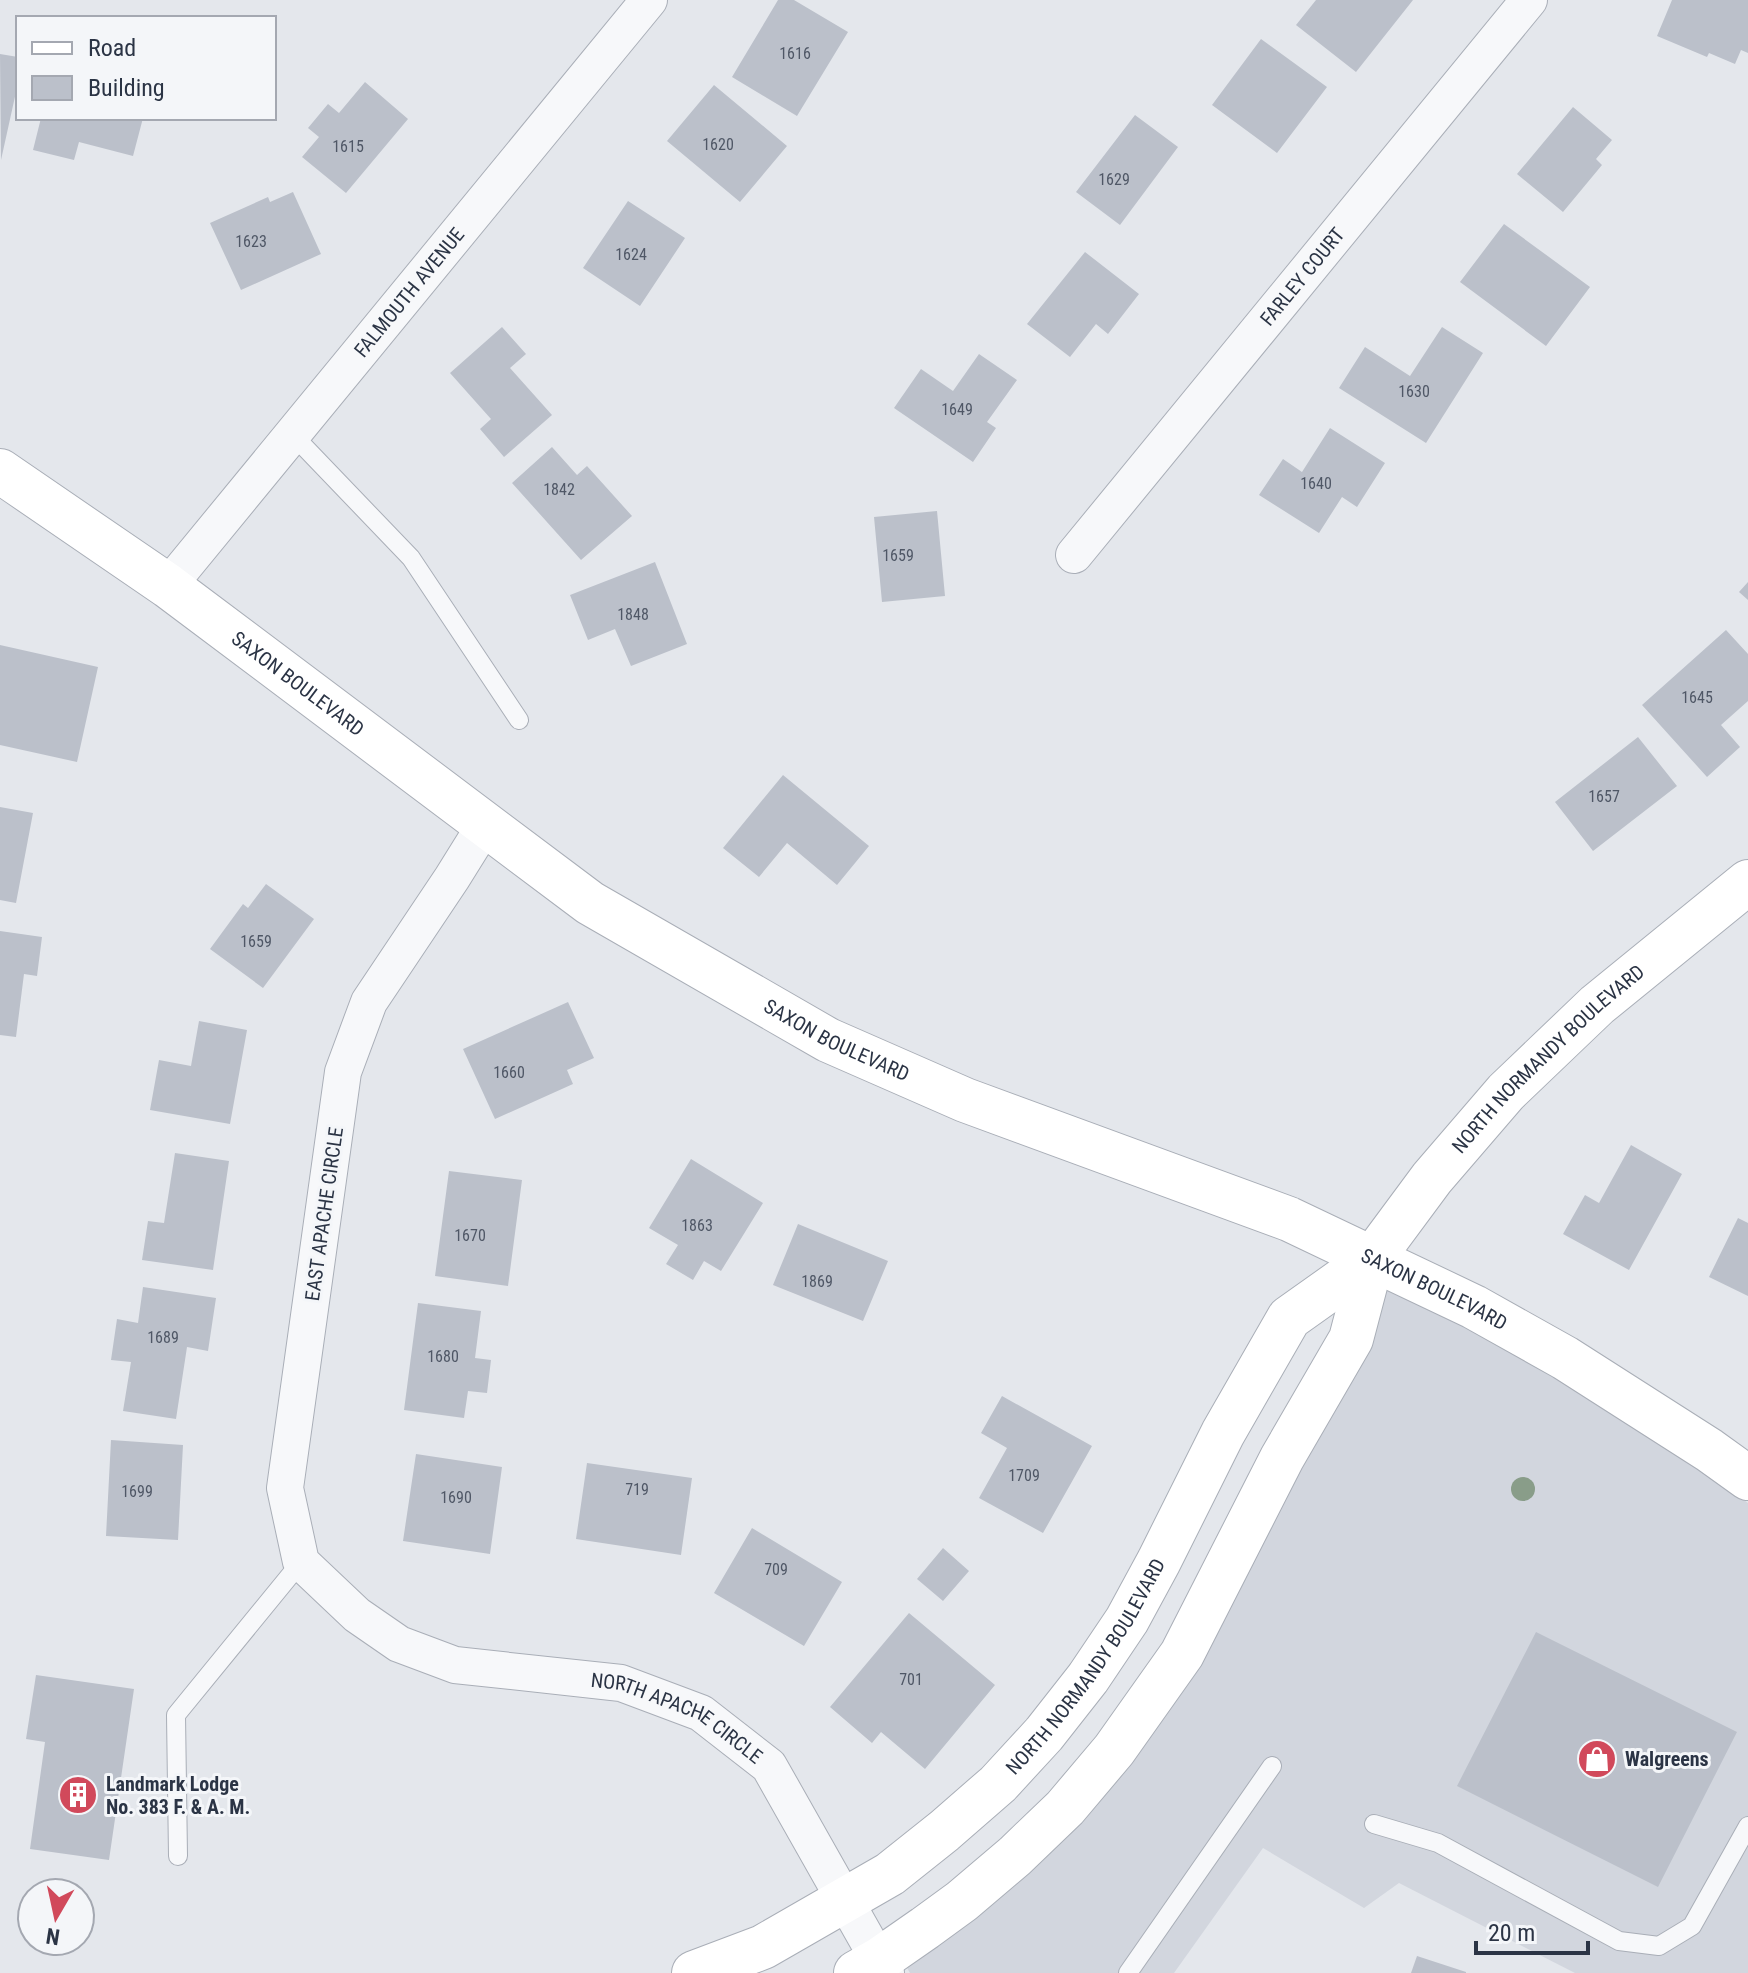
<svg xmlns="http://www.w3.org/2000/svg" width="1748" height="1973" viewBox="0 0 1748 1973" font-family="'Roboto Condensed',sans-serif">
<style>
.built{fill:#d2d6de}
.building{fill:#bbc0ca}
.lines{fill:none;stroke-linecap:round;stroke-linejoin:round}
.lane-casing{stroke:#a9aeb7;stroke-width:20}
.street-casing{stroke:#a9aeb7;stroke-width:38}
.secondary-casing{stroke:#a9aeb7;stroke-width:46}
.lane{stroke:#f7f8fa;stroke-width:18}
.street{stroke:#f7f8fa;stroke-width:36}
.secondary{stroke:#fff;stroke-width:44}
.tree{fill:#899d89}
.labels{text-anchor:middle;stroke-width:6;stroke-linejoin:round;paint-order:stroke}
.number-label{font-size:16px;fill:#4f5766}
.street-label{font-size:20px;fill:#2b3445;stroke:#f4f6f9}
.poi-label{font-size:20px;font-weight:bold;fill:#2b3445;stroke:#f4f6f9;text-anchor:start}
</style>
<rect width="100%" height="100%" fill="#e4e7ec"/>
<path class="built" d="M1384 1289 1465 1327 1556 1377 1699 1468 1748 1503V1973H1575L1399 1883 1364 1908 1263 1848 1174 1973H910L906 1966 1026 1874Z"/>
<path class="building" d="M778 0H794L848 32 797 116 732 77Z
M1316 0H1413L1356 72 1296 25Z
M1672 0H1748V53L1741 50 1735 64 1709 53 1707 57 1657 36Z
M1261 39 1327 87 1277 153 1212 105Z
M0 54 18 57V83L1 160Z
M365 82 408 119 346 193 302 157 319 137 308 128 328 104 339 113Z
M714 85 787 146 740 202 667 141Z
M1573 107 1612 140 1596 159 1602 165 1563 212 1517 174Z
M1135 115 1178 147 1120 225 1076 192Z
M41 118H143L133 156 79 142 74 160 33 150Z
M293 192 321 254 241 290 210 223 268 197 270 202Z
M628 201 685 238 640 306 583 268Z
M1504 224 1590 287 1546 346 1460 282Z
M1085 252 1139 294 1108 334 1096 324 1070 357 1027 324Z
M502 327 526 354 510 368 552 415 504 457 480 429 491 419 450 373Z
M1442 327 1483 353 1426 443 1339 388 1365 347 1410 376Z
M979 354 1017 380 987 422 996 428 973 462 894 408 921 369 953 391Z
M1330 428 1385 463 1357 507 1342 497 1319 533 1259 495 1283 459 1302 472Z
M552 447 577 475 587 466 632 516 581 560 512 483Z
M937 511 945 596 882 602 874 517Z
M655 562 687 644 631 666 615 629 588 640 570 595Z
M1748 582V600L1739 592Z
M1726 630 1748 654V701L1721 725 1740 747 1707 777 1642 705Z
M0 645 98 667 77 762 0 745Z
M1638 737 1677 786 1593 851 1555 802Z
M783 775 869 846 837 885 787 843 759 877 723 848Z
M0 807 33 813 16 903 0 900Z
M266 884 314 919 263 988 210 949 243 904 248 908Z
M0 931 42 937 37 976 24 974 16 1037 0 1035Z
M568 1002 594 1058 567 1070 573 1084 495 1119 463 1049Z
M199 1021 247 1030 230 1124 150 1110 159 1060 191 1066Z
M1631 1145 1682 1174 1629 1270 1563 1234 1585 1195 1599 1203Z
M175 1153 229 1161 213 1270 142 1260 148 1221 164 1223Z
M691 1159 763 1203 721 1271 704 1261 693 1280 666 1264 678 1245 649 1228Z
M449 1171 522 1180 508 1286 435 1276Z
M1738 1218 1748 1223V1296L1709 1277Z
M798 1224 888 1261 863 1321 773 1285Z
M143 1287 216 1298 208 1351 187 1347 176 1419 123 1411 131 1362 111 1360 117 1319 138 1323Z
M418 1303 481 1311 475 1358 491 1360 487 1393 468 1391 464 1418 404 1410Z
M1002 1396 1092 1446 1043 1533 979 1498 1007 1448 981 1433Z
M111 1440 183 1445 178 1540 106 1536Z
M416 1454 502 1467 490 1554 403 1541Z
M587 1463 692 1478 681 1555 576 1539Z
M752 1528 842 1582 804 1646 714 1593Z
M943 1548 969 1571 943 1601 917 1579Z
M909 1613 995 1685 925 1769 881 1732 872 1743 830 1707Z
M1536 1632 1737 1732 1658 1887 1457 1786Z
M36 1675 134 1689 109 1860 30 1849 45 1742 26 1739Z
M1417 1956 1466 1972V1973H1411Z"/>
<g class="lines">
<g class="lane-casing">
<path id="lane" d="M292 434 411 558 519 720
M1374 1824 1438 1843 1619 1941 1659 1946 1692 1926 1748 1826
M178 1856 176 1715 301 1562
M1128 1973 1272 1766"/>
</g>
<g class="street-casing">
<g id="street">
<path id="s1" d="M1074 555 1529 0"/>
<path id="s2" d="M168 586 649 0"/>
<path id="s3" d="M485 825 452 878 369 1002 343 1072 285 1488 301 1562 357 1615 399 1644 455 1665 621 1683 701 1713 769 1766 886 1973"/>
</g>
</g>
<g class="secondary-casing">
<g id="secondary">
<path id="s4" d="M0 471 168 586 590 903 828 1040 965 1100 1289 1219 1474 1307 1565 1358 1709 1450 1748 1478"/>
<path id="s5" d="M694 1973 763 1947 890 1874 944 1831 998 1784 1044 1734 1088 1678 1127 1620 1159 1561 1223 1433 1289 1318 1372 1259 1432 1178 1506 1092 1597 1005 1748 882"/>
<path d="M856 1973 879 1960 925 1928 962 1901 1015 1856 1065 1808 1114 1750 1182 1654 1282 1458 1351 1339 1372 1259"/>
</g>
</g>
<use href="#lane" class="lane"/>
<use href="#street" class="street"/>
<use href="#secondary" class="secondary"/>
</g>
<circle class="tree" cx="1523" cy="1489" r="12"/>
<defs>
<g id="shop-disc" transform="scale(2)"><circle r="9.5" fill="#d1495b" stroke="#f4f6f9"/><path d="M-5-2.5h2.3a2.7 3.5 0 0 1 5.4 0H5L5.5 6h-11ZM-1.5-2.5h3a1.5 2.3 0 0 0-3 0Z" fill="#fff"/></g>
<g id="building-disc" transform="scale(2)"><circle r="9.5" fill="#d1495b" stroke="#f4f6f9"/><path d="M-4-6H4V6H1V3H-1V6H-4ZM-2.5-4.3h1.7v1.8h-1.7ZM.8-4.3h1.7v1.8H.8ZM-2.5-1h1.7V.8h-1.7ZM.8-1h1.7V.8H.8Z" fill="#fff"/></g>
</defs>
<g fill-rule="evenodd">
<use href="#shop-disc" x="1597" y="1759"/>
<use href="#building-disc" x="78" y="1795"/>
</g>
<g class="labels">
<g class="number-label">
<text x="795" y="59">1616</text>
<text x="718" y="150">1620</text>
<text x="348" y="152">1615</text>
<text x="1114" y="185">1629</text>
<text x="251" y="247">1623</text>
<text x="631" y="260">1624</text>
<text x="1414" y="397">1630</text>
<text x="957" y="415">1649</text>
<text x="1316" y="489">1640</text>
<text x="559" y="495">1842</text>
<text x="898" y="561">1659</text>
<text x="633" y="620">1848</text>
<text x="1697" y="703">1645</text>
<text x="1604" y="802">1657</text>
<text x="256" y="947">1659</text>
<text x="509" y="1078">1660</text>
<text x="697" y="1231">1863</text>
<text x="470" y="1241">1670</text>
<text x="817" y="1287">1869</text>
<text x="163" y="1343">1689</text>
<text x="443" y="1362">1680</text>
<text x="1024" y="1481">1709</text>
<text x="637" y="1495">719</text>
<text x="137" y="1497">1699</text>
<text x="456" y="1503">1690</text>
<text x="776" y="1575">709</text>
<text x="911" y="1685">701</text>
</g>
<g class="street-label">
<text dy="7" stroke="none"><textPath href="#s1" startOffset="360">FARLEY COURT</textPath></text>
<text dy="7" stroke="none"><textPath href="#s2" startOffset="380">FALMOUTH AVENUE</textPath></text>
<text dy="7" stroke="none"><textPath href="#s4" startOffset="366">SAXON BOULEVARD</textPath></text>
<text dy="7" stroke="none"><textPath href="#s4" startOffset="1014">SAXON BOULEVARD</textPath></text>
<text dy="7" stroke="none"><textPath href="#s5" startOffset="1282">NORTH NORMANDY BOULEVARD</textPath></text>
<text transform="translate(324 1214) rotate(-82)" y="7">EAST APACHE CIRCLE</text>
<text dy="7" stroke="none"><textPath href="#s4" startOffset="1662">SAXON BOULEVARD</textPath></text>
<text dy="7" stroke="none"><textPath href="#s5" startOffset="508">NORTH NORMANDY BOULEVARD</textPath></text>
<text dy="7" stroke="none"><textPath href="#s3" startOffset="1202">NORTH APACHE CIRCLE</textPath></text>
</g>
<g class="poi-label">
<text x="1625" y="1766">Walgreens</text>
<text x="106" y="1791">Landmark Lodge<tspan x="106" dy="23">No. 383 F. &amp; A. M.</tspan></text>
</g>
</g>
<rect x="16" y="16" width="260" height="104" fill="#f4f6f9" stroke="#a4a8b1" stroke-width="2"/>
<rect x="32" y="42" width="40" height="12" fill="#ffffff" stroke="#a4a8b1" stroke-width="2"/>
<text x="88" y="56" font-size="24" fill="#2b3445">Road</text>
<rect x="32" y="76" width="40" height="24" fill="#bbc0ca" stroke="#a4a8b1" stroke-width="2"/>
<text x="88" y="96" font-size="24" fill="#2b3445">Building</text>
<g transform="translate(56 1917) rotate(189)"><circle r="38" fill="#f4f6f9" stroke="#a4a8b1" stroke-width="2"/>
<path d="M0-6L14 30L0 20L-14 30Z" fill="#d1495b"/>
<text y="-12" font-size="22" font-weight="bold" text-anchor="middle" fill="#2b3445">N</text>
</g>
<path d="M1476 1941v12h112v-12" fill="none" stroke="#2b3445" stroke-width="4"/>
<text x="1488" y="1941" font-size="24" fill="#2b3445" stroke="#f4f6f9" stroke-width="6" paint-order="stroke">20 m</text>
</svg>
